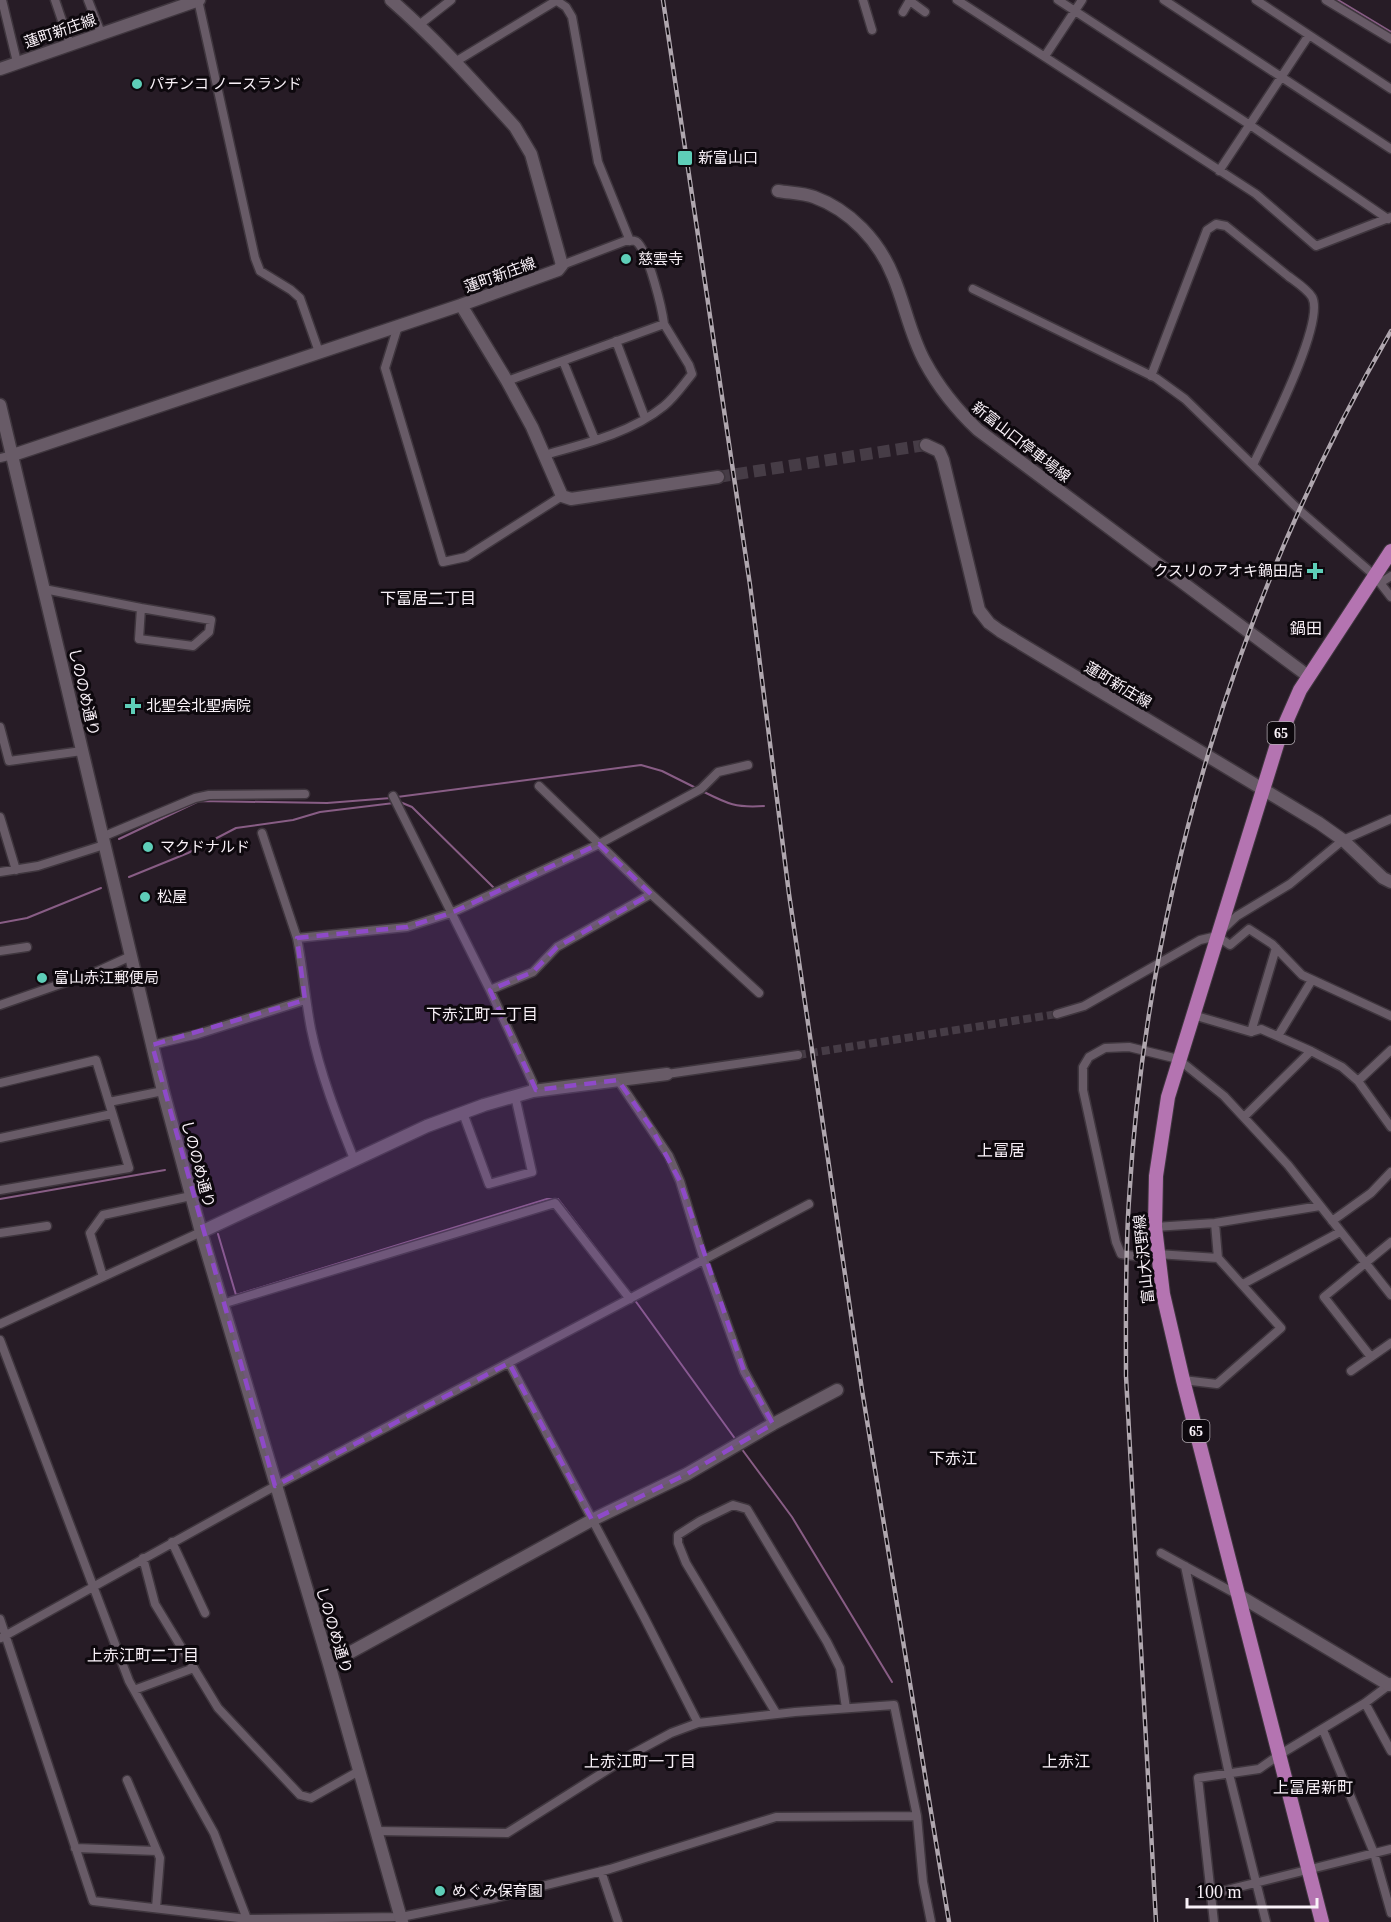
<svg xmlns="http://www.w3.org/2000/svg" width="1391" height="1922" viewBox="0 0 1391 1922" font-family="'Times New Roman','Noto Sans JP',serif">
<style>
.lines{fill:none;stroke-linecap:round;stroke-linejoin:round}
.stream{stroke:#885d85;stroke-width:2}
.street-tunnel{stroke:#463c46;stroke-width:8;stroke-dasharray:8 4;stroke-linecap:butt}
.secondary-tunnel{stroke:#463c46;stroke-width:12;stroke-dasharray:12 6;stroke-linecap:butt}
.street-casing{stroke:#3f363e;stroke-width:11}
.secondary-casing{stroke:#3f363e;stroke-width:15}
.primary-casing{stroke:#3f363e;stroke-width:16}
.street{stroke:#685b67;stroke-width:8}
.secondary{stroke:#685b67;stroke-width:12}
.primary{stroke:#b474b1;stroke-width:14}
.rail-casing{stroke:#afa6ae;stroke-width:4.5}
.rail{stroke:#0d080d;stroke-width:2;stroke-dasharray:7;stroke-linecap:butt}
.marked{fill:#8e4ac8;fill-opacity:0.2;stroke:#8e4ac8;stroke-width:4.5;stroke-dasharray:12 8;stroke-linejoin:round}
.poi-dot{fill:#5eceb8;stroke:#0d080d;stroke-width:2}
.labels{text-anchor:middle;stroke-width:6;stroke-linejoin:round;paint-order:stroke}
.shield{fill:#0d080d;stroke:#b2abb2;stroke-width:1.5}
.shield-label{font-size:14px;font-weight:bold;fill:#f9f1f8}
.street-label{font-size:15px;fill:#f9f1f8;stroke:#0d080d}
.poi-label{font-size:15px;fill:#f9f1f8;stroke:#0d080d;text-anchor:start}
.neighbourhood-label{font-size:16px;fill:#f9f1f8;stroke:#0d080d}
</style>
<rect width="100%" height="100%" fill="#271c26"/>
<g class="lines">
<path class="stream" d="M1338 0 1391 32
M704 792C728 804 736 808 764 806
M397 797 641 765 662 771 696 788
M400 802 412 807 494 888
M119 839 199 801 327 803 391 798
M129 877 188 853 236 828 293 820 320 812 394 803
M0 923 27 918 101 888
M0 1199 165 1170
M218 1234 236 1295 547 1199H558L607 1263
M634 1299 736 1440
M741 1448 792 1517 892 1682"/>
<path class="street-tunnel" d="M798 1055 1057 1014"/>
<path class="secondary-tunnel" d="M718 477 926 445"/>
<g class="street-casing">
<path id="street" d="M2 0 17 62
M55 0 70 44
M88 0 101 33
M198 0 255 258 260 271 291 290 300 298 319 352
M863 0 872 30
M957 0 1256 194 1316 246 1391 217
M1058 0 1250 125 1388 219
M1164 0 1391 149
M1256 0 1391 89
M1326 0 1391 39
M910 1 925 12
M903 12 910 0
M419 25 451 0
M1045 56 1082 0
M455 62 554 2 557 1 566 7 572 17 598 162 630 241
M1219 171 1309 35
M562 265 625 241C630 241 635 239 638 243 649 255 662 308 664 324
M973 289 1156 378 1185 399 1299 510 1374 575 1391 597
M398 326 385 368 443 562 466 557 562 496
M616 341 645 418
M563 361 595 440
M1151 376 1207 230 1216 224 1226 226C1247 243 1267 259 1288 276 1296 282 1307 289 1312 297 1326 322 1266 437 1253 465
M507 381 664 324 689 365 692 374C683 385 675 397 664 406 631 433 584 444 544 455
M0 458 13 455
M1380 583 1391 576
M44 589 141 608 139 639 193 646 209 632 211 620 141 608
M0 727 9 761 82 751
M539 786 651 894 759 993
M393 796 490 990 533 1083V1091
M0 817 16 870
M262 833 297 938
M102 837 195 798 209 795 305 794
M0 872 38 866 104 845
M1223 929 1237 916 1290 884 1343 840 1391 819
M0 951 27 947
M490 990 533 972 557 947 651 894
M0 1005 98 971 131 956
M1057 1014 1084 1006 1200 940 1217 936 1230 945 1249 929 1272 944 1302 975 1391 1016
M1193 1015 1251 1032 1261 1029 1311 1051 1342 1067 1358 1081 1391 1127
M1251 1032 1276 948
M1278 1036 1312 980
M152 1045 198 1034 305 1000
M667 1074 798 1055
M618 1080 669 1156 680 1181 704 1260 744 1371 773 1424
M1358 1081 1391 1050
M0 1083 96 1060 129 1168 0 1190
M109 1102 163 1091
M463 1113 489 1184 532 1172 515 1096
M1244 1117 1311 1051
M0 1138 112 1114
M354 1159C337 1117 320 1073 311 1029 305 998 303 968 297 938L407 927 451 913 599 844 701 789 718 772 748 765
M1332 1221 1371 1193 1391 1172
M1155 1227 1215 1223 1320 1206
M0 1233 47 1226
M1218 1258 1157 1254 1141 1257 1121 1254 1116 1242 1083 1090V1067L1089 1057 1105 1048 1129 1047 1178 1059 1224 1096 1288 1165 1391 1295
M103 1277 90 1233 103 1215 191 1196
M1243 1284 1340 1232
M222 1304 555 1203 630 1299
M0 1324 201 1232
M0 1340 129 1681 214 1833 247 1919
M1371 1357 1324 1297 1391 1242
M509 1363 644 1617 698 1723
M1351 1371 1391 1343
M1183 1380 1217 1384 1281 1328 1218 1258 1215 1223
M172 1542 205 1613
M1161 1553 1238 1595
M143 1558 155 1604 218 1708 300 1795 311 1798 359 1771
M1185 1566 1229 1774 1266 1922
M0 1619 93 1901 247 1919 401 1917 495 1898 610 1869 776 1817 917 1816
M1 1638 266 1491 809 1204
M134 1690 194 1668
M1365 1703 1391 1751
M776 1713 686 1563 678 1543V1535L700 1521 733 1505 747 1509 827 1642 840 1668 846 1708
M1323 1730 1374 1853 1391 1913
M127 1780 160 1858 156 1908
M377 1831 507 1833 634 1753 671 1733 698 1723 795 1712 894 1705 917 1816 923 1882 931 1922
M75 1848 157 1851
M601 1871 618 1922
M1211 1894 1391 1849
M1214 1922 1198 1778 1259 1769 1279 1755 1365 1703 1389 1685"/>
</g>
<g class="secondary-casing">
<path id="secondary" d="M0 69 199 0
M778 191C790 193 803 193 814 197 850 210 879 241 893 276 905 304 910 335 925 362 939 388 957 410 978 430L1308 676
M461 305 507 381 532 427 562 496 571 499 718 477
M0 405 163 1091 201 1232 329 1664 402 1922
M926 445 939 451 943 460 979 610 989 623 1000 631 1319 823 1343 840 1383 878 1391 882
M13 455 461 305 558 270 562 265 531 154 515 127C475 83 436 39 391 0
M201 1232 427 1126 484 1105 533 1091 667 1074
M1238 1595 1389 1685 1391 1684
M329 1664 592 1520 687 1474 773 1424 837 1390"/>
</g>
<g class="primary-casing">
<path id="primary" d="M1322 1922 1183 1380 1163 1294 1155 1227 1156 1176 1168 1097 1279 738 1300 690 1391 551"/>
</g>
<use href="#street" class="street"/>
<use href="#secondary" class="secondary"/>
<use href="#primary" class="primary"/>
<g class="rail-casing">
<path id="rail" d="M663 0 750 585 789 894 862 1390 949 1922
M1156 1922 1126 1376C1126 1318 1125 1259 1129 1200 1147 894 1238 596 1391 331"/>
</g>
<use href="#rail" class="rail"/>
</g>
<path class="marked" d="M599 844 651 894 557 947 533 972 490 990 536 1090 618 1080 652 1129 680 1181 744 1371 773 1424 687 1474 592 1520 509 1363 275 1486 152 1045 305 1000 297 938 407 927 451 913Z"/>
<g class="poi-dot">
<circle cx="137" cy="84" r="6"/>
<rect x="677" y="150" width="16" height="16" rx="3"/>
<circle cx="626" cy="259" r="6"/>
<path d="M1312 562h6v6h6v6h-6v6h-6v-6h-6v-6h6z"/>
<path d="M130 697h6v6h6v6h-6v6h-6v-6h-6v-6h6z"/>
<circle cx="148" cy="847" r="6"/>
<circle cx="145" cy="897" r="6"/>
<circle cx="42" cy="978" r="6"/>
<circle cx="440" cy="1891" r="6"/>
</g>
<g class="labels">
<g class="shield">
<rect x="1267.5" y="722" width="27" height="22" rx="4.5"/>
<rect x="1182.5" y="1420" width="27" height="22" rx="4.5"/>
</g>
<g class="shield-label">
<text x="1281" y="738">65</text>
<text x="1196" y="1436">65</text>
</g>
<g class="street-label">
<text transform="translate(60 31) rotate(-19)" y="5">蓮町新庄線</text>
<text transform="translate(500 275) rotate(-20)" y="5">蓮町新庄線</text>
<text transform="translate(1021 442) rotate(38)" y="5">新富山口停車場線</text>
<text transform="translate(1118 685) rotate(31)" y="5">蓮町新庄線</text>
<text transform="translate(84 692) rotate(77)" y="5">しののめ通り</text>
<text transform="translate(198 1164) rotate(75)" y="5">しののめ通り</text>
<text transform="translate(1144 1259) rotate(-96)" y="5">富山大沢野線</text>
<text transform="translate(334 1630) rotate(73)" y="5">しののめ通り</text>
</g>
<g class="poi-label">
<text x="149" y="89">パチンコ ノースランド</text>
<text x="698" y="163">新富山口</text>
<text x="638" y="264">慈雲寺</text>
<text x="1303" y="576" text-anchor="end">クスリのアオキ鍋田店</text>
<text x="146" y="711">北聖会北聖病院</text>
<text x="160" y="852">マクドナルド</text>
<text x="157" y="902">松屋</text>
<text x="54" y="983">富山赤江郵便局</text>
<text x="452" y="1896">めぐみ保育園</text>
</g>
<g class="neighbourhood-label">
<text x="428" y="604">下冨居二丁目</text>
<text x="1306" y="634">鍋田</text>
<text x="482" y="1020">下赤江町一丁目</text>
<text x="1001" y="1156">上冨居</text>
<text x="953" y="1464">下赤江</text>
<text x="143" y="1661">上赤江町二丁目</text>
<text x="640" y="1767">上赤江町一丁目</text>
<text x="1066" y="1767">上赤江</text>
<text x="1313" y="1793">上冨居新町</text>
</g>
</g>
<path d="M1187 1898v9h130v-9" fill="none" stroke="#f9f1f8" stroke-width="3"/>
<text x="1196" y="1898" font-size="18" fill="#f9f1f8" stroke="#0d080d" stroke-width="4.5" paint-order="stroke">100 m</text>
</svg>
